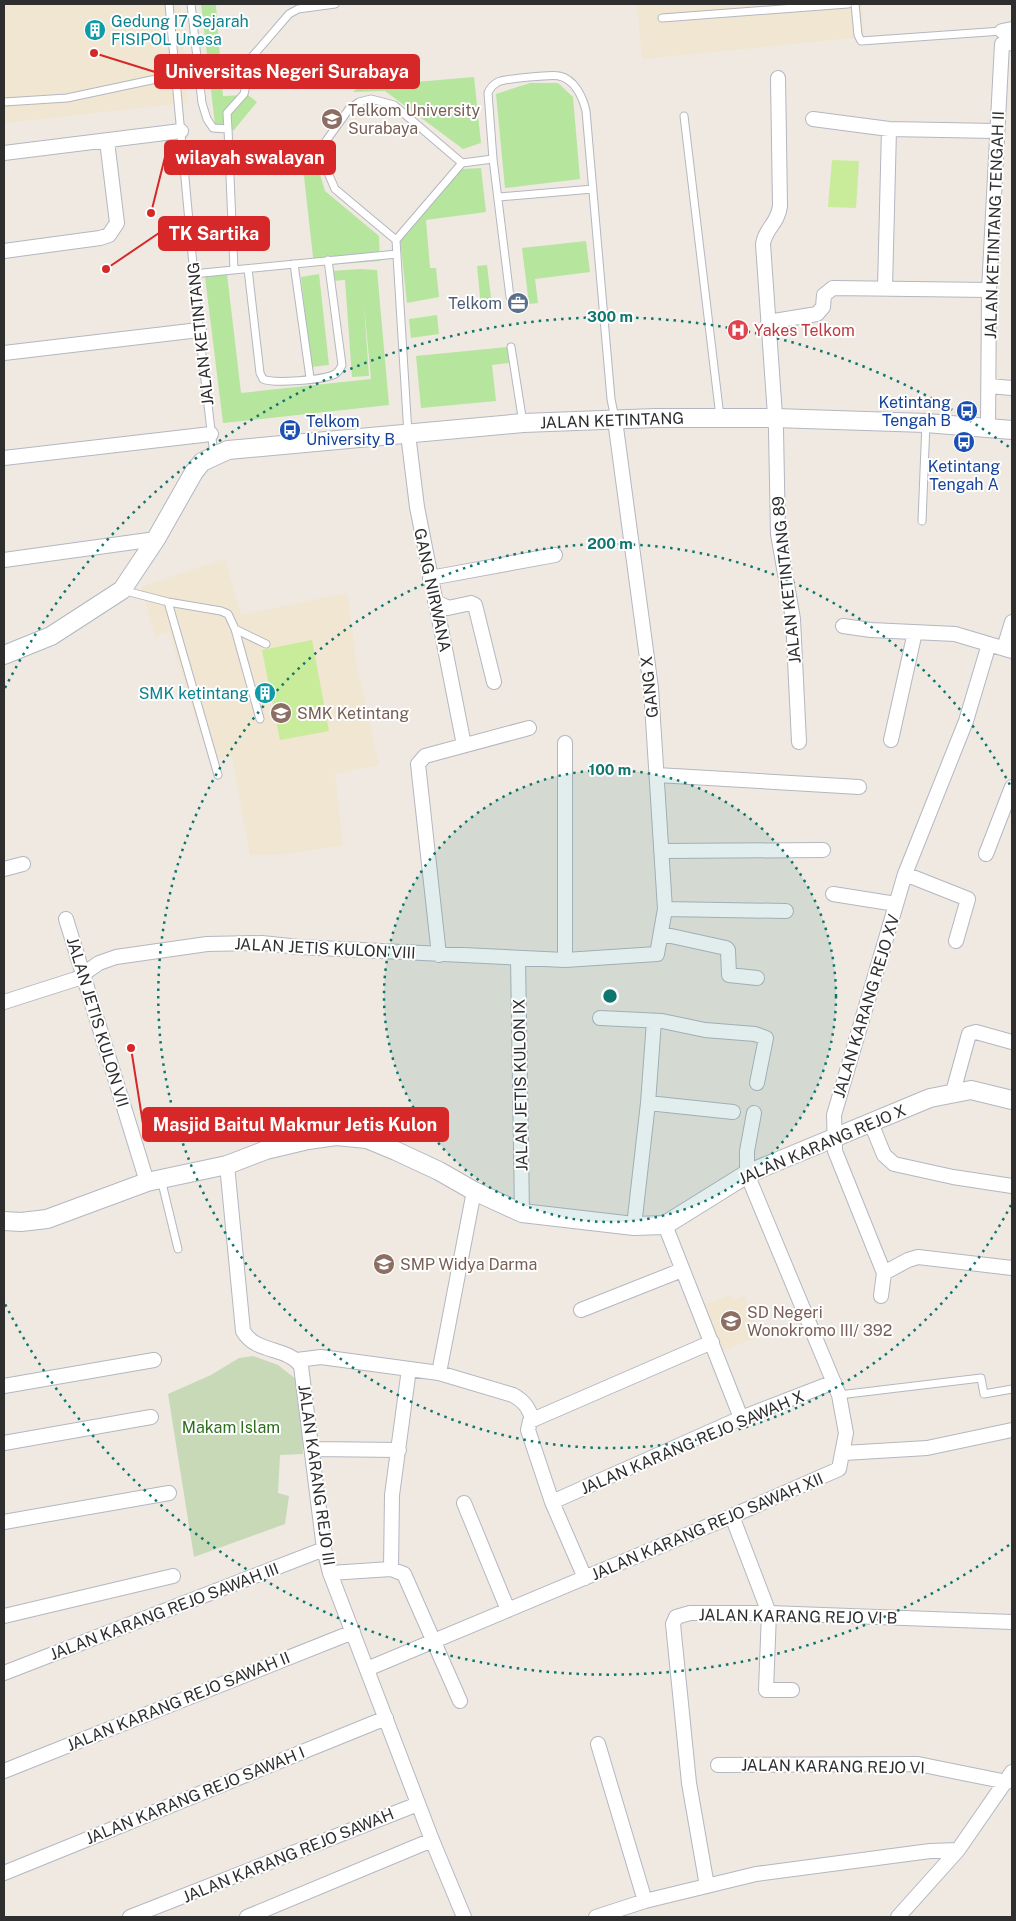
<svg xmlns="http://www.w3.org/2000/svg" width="1016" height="1921" viewBox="0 0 1016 1921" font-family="'Public Sans',sans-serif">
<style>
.education{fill:#f0e6d1}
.green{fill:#b6e59e}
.cemetery{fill:#c8d9b8}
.pitch{fill:#c9ec9a}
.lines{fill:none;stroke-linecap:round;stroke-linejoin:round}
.service-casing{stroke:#b4b7c1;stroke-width:9}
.minor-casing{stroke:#b4b7c1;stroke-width:16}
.tertiary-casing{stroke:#b4b7c1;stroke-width:20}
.service{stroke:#fff;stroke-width:7}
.minor{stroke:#fff;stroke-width:14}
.tertiary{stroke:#fff;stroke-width:18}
.ring{fill:none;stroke:#0f766e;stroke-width:2.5;stroke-dasharray:2.5 5}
.labels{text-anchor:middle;stroke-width:4;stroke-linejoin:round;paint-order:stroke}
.culture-label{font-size:16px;fill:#0d838f;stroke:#fff;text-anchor:start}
.education-label{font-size:16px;fill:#785e54;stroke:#fff;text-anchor:start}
.street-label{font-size:16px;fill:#2e2e2e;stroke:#fff}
.service-label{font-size:16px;fill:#4e5e75;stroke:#fff;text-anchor:end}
.health-label{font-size:16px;fill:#be3a42;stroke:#fff;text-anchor:start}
.transit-label{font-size:16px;fill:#164399;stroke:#fff;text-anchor:end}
.park-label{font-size:16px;fill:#2c6e1b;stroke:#fff}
.centre{fill:#0f766e;stroke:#fff;stroke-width:2.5}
.ring-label{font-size:15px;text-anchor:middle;font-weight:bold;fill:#0f766e;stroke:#fff;stroke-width:4;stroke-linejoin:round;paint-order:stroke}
.leader{fill:none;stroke:#d62828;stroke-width:2}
.callout-dot{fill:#d62828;stroke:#fff;stroke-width:2}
.callout{fill:#d62828;stroke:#d62828;stroke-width:2}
.callout-label{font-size:18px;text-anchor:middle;font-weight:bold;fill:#fff}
</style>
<rect width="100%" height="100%" fill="#efe9e1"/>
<path class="education" d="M4 4H180L188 103 4 123Z
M637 4H862L864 37 642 59Z
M225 559 241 615 347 593 358 671 379 765 335 774 343 845 286 854 250 855 232 756 209 761 169 632 155 636 141 587Z
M731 1295 733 1300 745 1296 761 1335 720 1352 702 1306Z"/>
<path class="green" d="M201 4H231L216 5 223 96 248 95 257 102 234 130 216 133Z
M474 77 481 143 463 149 385 91 353 92 358 87Z
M530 83H558L573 97 580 179 505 188 496 94Z
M312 147 325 191 379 236 380 261 314 266 301 149Z
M481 168 486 212 426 220 430 268H436L439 297 407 303 400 239 462 169Z
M586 241 590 272 535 279 538 303 529 304 522 248Z
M487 265 492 306 481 307 477 266Z
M361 269 377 270 389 405 223 423 205 277 227 274 241 393 371 379 364 305 369 376 352 377 345 280 331 281 330 271Z
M319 274 329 365 311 367 301 277Z
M437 315 439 334 411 338 409 319Z
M507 347 509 363 492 365 496 401 421 408 416 356Z"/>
<path class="cemetery" d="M253 1356 278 1365 301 1383 303 1454 280 1455 278 1493 289 1496 285 1524 194 1557 168 1394 211 1375 239 1358Z"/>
<path class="pitch" d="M832 160 859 161 856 208 828 207Z
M312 640 329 731 280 740 262 650Z"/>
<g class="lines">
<g class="service-casing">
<path id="service" d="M169 4 199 330 214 455
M191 4 202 103 207 119 213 128 228 129 234 270
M855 4 858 35 861 41 1002 31
M662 18 848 4
M4 102 67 98 175 75
M684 116 720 417
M228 129 227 113 244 94 247 81 246 70 251 58 289 14 298 9 335 4
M493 159 488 93C490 88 492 85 498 82 504 79 553 74 559 76 575 79 583 98 586 111L611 399 615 419
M499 197 593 189
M396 240 335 189 323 161 322 150 326 141 349 109 359 102 371 99 394 105 462 163
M294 264 310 378
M248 269 260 373 263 379C273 384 324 380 335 374 339 372 340 369 342 365L328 260
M193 274 397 254
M511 347 523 423
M408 434 396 240 462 163 493 159 510 297
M922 521 926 423
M122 590 168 602 218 775
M168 602 221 611 228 614 235 629 260 719
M235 629 266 644
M161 1179 178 1249
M839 1395 981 1378 984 1394 1012 1389"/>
</g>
<g class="minor-casing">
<path id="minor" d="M1002 31 1012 29
M778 78 780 206C778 224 765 228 763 244L776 430 778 534 793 619 799 742
M813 119 889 129 996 131
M4 153 181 131
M4 251 100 238 109 235 117 223 107 141
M885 288 889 129
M768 322 817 314 823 307 824 295 833 288 989 290
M4 353 199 330
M989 386 1012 388
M988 428 989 290 1002 44 1012 43
M408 434 417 507 464 745
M4 458 211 434
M4 560 156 539
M430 578 555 555
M435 601 448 608 471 603 475 605 494 682
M843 626 871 630 955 634 1012 651
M1004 648 1012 622
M891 740 915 632
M565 743V960
M657 775 859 787
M661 851 823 850
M986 854 1012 787
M4 869 23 864
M905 874 968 899 956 941
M833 894 896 904
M665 909 786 911
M66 919 147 1182
M662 934 726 948 728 950 729 975 757 978
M439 955 418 764 425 756 529 728
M518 958 522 1213
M4 1002 76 979 99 963 116 957 207 944 262 943 299 947 565 960 657 954 665 909 651 688 615 420
M600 1018 662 1021 705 1030 755 1034 766 1038 757 1083
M953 1092 969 1034 976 1032 1012 1042
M648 1103 654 1021
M871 1123 884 1155 894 1164 953 1177 1012 1186
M227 1165 243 1331C256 1354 287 1346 301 1366L324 1549 330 1573 432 1840 464 1917
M665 1225 741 1418
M634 1226 648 1103 733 1112
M884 1273 908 1260 918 1257 1012 1268
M881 1296 884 1273 835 1151 834 1115 905 874 966 721 989 644
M581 1310 682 1270
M297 1360 321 1357 439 1373 513 1395C524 1401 528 1407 532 1418
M439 1373 474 1191
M4 1386 154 1360
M4 1443 151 1417
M313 1449 399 1450
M844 1453 927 1448 1012 1430
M552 1502 741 1418 834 1382
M464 1503 508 1610
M732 1516 769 1613 766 1690H792
M4 1522 169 1493
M391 1569 392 1495 409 1369
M330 1573 391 1569 404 1574 460 1701
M585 1578 552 1502 528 1430 530 1421 712 1342
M4 1616 173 1576
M367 1669 732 1516 839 1469 846 1433 839 1395 747 1174V1151L754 1113
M4 1673 324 1549
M598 1744 645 1901
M718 1765 918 1764 1007 1782
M4 1771 353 1632
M4 1873 386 1718
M707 1886 689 1783 673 1624 676 1617 690 1613H769L1012 1622
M130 1917 418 1804
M247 1917 432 1840
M596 1917 645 1901 756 1874 930 1851 958 1850
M898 1917 958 1850 1012 1772"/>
</g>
<g class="tertiary-casing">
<path id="tertiary" d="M4 655 51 636 122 590 156 539 194 472 202 462 228 450 523 423 655 418H775L926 423 1012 430
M4 1221 21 1222 47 1219 147 1182 227 1165 266 1150 308 1140 336 1136 367 1139 396 1151 439 1171 474 1191 522 1213 634 1226 665 1225 747 1174 930 1098 971 1090 1012 1100"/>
</g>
<use href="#service" class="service"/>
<use href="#minor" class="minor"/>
<use href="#tertiary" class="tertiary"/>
</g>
<circle cx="610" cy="996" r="226" fill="#0f766e" fill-opacity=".12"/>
<g class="ring">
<circle cx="610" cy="996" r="226"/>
<path d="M1011 1205A452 452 0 1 1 1011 787"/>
<path d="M1009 1545A679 679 0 0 1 5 1304M5 688A679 679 0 0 1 1009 447"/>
</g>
<defs>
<g id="building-disc" transform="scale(1.125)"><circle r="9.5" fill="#0f9aa8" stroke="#fff"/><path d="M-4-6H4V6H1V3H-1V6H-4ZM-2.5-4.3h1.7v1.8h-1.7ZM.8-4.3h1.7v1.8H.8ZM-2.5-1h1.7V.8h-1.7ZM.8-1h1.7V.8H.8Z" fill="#fff"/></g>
<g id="university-disc" transform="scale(1.125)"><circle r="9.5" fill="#8d6e63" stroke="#fff"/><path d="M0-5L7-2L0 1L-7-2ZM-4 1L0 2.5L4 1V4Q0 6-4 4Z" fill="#fff"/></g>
<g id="office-disc" transform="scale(1.125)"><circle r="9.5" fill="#5c6f8a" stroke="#fff"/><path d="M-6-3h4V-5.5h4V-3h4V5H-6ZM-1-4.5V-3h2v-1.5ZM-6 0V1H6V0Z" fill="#fff"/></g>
<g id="hospital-disc" transform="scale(1.125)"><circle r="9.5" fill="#e0444e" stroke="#fff"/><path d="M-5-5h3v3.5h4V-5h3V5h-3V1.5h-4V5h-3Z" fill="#fff"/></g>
<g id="bus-disc" transform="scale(1.125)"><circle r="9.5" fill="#1a4fb4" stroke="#fff"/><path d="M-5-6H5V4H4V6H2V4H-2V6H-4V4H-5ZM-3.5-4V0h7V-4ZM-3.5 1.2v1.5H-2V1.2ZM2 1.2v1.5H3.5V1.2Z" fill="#fff"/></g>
<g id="school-disc" transform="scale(1.125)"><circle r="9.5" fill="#8d6e63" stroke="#fff"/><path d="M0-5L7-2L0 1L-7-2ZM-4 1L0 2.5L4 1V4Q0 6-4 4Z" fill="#fff"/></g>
</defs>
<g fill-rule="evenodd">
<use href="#building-disc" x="95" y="30"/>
<use href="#university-disc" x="332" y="119"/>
<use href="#office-disc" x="518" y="303"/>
<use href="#hospital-disc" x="738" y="330"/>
<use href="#bus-disc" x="967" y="411"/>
<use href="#bus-disc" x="290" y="430"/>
<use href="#bus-disc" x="964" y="442"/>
<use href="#building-disc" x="265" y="693"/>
<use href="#school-disc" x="281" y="713"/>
<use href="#school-disc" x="384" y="1264"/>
<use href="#school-disc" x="731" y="1321"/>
</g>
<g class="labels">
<g class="culture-label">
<text x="111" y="27">Gedung I7 Sejarah<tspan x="111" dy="18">FISIPOL Unesa</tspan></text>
<text x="249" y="699" text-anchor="end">SMK ketintang</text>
</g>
<g class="education-label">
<text x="348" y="116">Telkom University<tspan x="348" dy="18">Surabaya</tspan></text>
<text x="297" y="719">SMK Ketintang</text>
<text x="400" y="1270">SMP Widya Darma</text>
<text x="747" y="1318">SD Negeri<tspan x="747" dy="18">Wonokromo III/ 392</tspan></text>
</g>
<g class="street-label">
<text transform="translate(994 225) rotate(-88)" y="6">JALAN KETINTANG TENGAH II</text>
<text transform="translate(200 334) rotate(-96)" y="6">JALAN KETINTANG</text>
<text transform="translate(612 420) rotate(-2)" y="6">JALAN KETINTANG</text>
<text transform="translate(786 580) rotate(-96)" y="6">JALAN KETINTANG 89</text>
<text transform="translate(433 590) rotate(78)" y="6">GANG NIRWANA</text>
<text transform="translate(649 687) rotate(-96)" y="6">GANG X</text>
<text transform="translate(325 948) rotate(3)" y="6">JALAN JETIS KULON VIII</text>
<text transform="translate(866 1006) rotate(-73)" y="6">JALAN KARANG REJO XV</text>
<text transform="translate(98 1022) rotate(73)" y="6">JALAN JETIS KULON VII</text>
<text transform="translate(520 1085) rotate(-91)" y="6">JALAN JETIS KULON IX</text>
<text transform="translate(822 1144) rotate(-23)" y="6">JALAN KARANG REJO X</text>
<text transform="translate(692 1442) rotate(-23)" y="6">JALAN KARANG REJO SAWAH X</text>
<text transform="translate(317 1475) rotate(82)" y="6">JALAN KARANG REJO III</text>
<text transform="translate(707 1526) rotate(-23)" y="6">JALAN KARANG REJO SAWAH XII</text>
<text transform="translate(164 1611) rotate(-21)" y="6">JALAN KARANG REJO SAWAH III</text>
<text transform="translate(798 1616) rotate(1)" y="6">JALAN KARANG REJO VI B</text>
<text transform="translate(178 1701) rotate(-22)" y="6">JALAN KARANG REJO SAWAH II</text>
<text transform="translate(833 1766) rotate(1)" y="6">JALAN KARANG REJO VI</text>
<text transform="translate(195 1795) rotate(-22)" y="6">JALAN KARANG REJO SAWAH I</text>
<text transform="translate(288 1855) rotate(-22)" y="6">JALAN KARANG REJO SAWAH</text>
</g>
<g class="service-label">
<text x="502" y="309">Telkom</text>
</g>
<g class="health-label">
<text x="754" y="336">Yakes Telkom</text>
</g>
<g class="transit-label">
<text x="951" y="408">Ketintang<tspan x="951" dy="18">Tengah B</tspan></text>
<text x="306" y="427" text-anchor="start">Telkom<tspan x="306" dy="18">University B</tspan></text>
<text x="964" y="472" text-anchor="middle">Ketintang<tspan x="964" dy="18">Tengah A</tspan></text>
</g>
<g class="park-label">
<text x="231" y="1433">Makam Islam</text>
</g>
</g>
<circle cx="610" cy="996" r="8" class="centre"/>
<g class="ring-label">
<text x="610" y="322">300 m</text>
<text x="610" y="549">200 m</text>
<text x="610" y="775">100 m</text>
</g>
<path class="leader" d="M94 53L155 72M151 213L165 157M106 269L159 233M131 1048L143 1124"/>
<g class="callout-dot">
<circle cx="94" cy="53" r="5"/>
<circle cx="151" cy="213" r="5"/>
<circle cx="106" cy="269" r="5"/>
<circle cx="131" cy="1048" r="5"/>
</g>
<g class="callout">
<rect x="155" y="55" width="264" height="33" rx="5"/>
<rect x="165" y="141" width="170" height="33" rx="5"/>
<rect x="159" y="217" width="110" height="33" rx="5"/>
<rect x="143" y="1108" width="305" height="33" rx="5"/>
</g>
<g class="callout-label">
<text x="287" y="78">Universitas Negeri Surabaya</text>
<text x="250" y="164">wilayah swalayan</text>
<text x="214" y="240">TK Sartika</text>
<text x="295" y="1131">Masjid Baitul Makmur Jetis Kulon</text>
</g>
<rect width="1016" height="1921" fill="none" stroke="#2e2e2e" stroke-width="10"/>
</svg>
